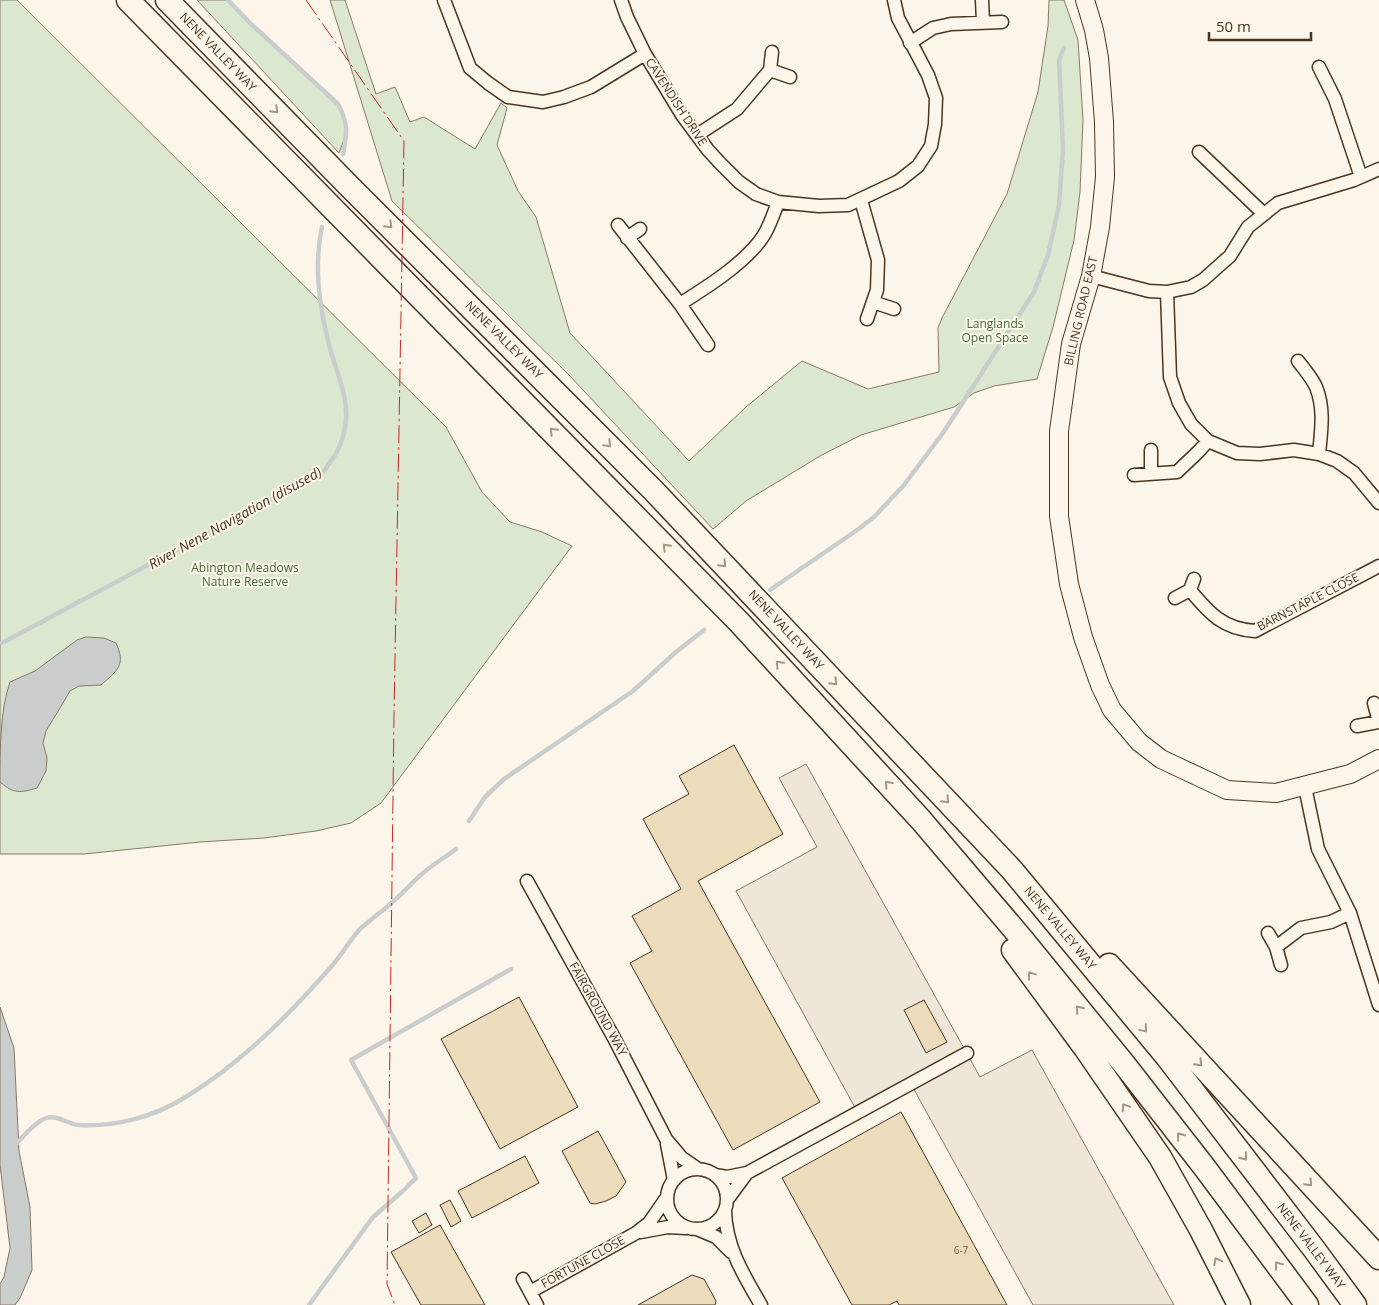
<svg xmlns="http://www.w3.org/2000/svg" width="1379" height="1305" viewBox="0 0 1379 1305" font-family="'Open Sans',sans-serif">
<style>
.green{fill:#dce7d0;stroke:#887966}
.parking{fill:#ede7d9;stroke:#887966}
.water{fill:#c9cecd;stroke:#887966}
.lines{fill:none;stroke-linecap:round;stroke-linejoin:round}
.stream{stroke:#c9cecd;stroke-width:4.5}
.building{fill:#ecdcbc;stroke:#4a3520}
.street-casing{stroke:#4a3520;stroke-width:15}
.secondary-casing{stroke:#4a3520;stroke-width:20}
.highway-casing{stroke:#4a3520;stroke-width:25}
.street{stroke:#fbf6e9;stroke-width:12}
.secondary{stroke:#fbf6e9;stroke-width:18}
.highway{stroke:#fbf6e9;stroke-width:22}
.power{stroke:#c62828;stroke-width:1;stroke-dasharray:18 4 2.5 4;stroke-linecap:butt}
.oneway{stroke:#a29684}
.labels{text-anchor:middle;stroke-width:4;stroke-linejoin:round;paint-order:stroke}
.number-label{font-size:10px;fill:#725f47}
.street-label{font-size:12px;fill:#4a3520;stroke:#fbf6e9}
.park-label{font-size:12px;fill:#436837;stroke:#fbf6e9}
.water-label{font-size:14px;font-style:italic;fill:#4a3520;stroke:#fbf6e9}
</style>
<rect width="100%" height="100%" fill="#fbf6e9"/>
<path class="green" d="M0 0H17L446 427 482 492 510 522 542 532 572 546 381 803 351 823 316 831 264 838 200 842 84 854H0Z
M197 0H228L250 23 338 104C349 125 347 132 339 153Z
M330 0H345L376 94 395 87 410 122 424 117 475 149 501 103 507 108 497 145 518 191 536 217 570 333 689 461 746 407 802 361 868 389 939 372 938 328 942 318 1007 194 1038 92 1048 26 1049 0H1064L1078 40 1083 120 1080 192 1074 240 1053 327 1037 379 994 386 974 393 954 407 861 435 820 456 746 501 713 529 569 375 392 201Z"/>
<path class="parking" d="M806 764 980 1077 1032 1050 1174 1305H1033L911 1084 858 1113 736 891 817 847 779 778Z"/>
<path class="water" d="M86 637 104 638 116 643C126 665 118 670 101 685L79 686 70 691 63 703 46 731 43 743 47 758 46 771 37 788C20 793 14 794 0 782 0 751 0 710 10 682L35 671 77 640Z
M0 1007 14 1048 19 1151 30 1207 32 1270 20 1298 15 1305H0V1284L4 1277 10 1248 0 1165Z"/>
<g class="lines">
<path class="stream" d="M228 0 250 23 338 104C349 125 347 132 343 154
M770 590 860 528 875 516 904 485 943 433 1034 292 1048 255 1059 205 1063 150 1059 60 1064 48
M2 643 324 471C335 456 342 446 345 427 350 401 338 376 331 352 320 312 313 267 322 227
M469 821 485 797 504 779 633 691 676 652 704 630
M15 1145C24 1136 35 1122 46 1118 57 1114 69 1125 79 1125 116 1127 153 1117 184 1098 240 1064 287 1017 330 968 341 956 349 941 360 929 372 918 386 909 398 897 408 888 417 877 428 869 437 862 447 856 456 849
M309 1305 373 1217 403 1191 416 1178 351 1060 511 969"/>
</g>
<path class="building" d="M734 745 783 834 698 881 820 1102 733 1150 630 963 652 951 632 916 681 889 643 819 689 794 679 776Z
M519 997 578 1107 500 1149 441 1039Z
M924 1000 947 1042 926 1053 904 1010Z
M901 1112 1007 1305H899L897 1301 889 1305H852L782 1178Z
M598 1131 626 1182 616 1196 606 1201 595 1204 590 1203 562 1151Z
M525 1156 539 1183 472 1218 458 1191Z
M450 1200 461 1221 451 1227 440 1205Z
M426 1213 432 1225 419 1233 412 1221Z
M440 1225 485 1305H421L391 1252Z
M692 1275 704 1279 716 1301 715 1305H638Z"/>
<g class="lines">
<g class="street-casing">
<path id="street" d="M444 0 470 68 488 83 508 97 543 102 564 97 591 87 645 54
M621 0 627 17 645 54 682 115 708 150 720 163 739 182 756 194 778 202 819 206 848 205 899 181 918 166 931 146 935 124 936 98 928 75 898 18 894 0
M982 0 983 22
M910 43 933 28 951 24 1002 22
M1319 67 1335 99 1361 177
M770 70 790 77
M697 135 737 109 770 70 772 52
M1199 152 1264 214
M861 200 878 260 877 290 867 319
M618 225 680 304
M627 238 640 229
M1091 276 1149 291 1167 292 1191 287 1203 280 1230 256 1248 227 1278 203 1354 180 1379 169
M1167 292 1170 377 1179 403 1191 424 1208 441 1237 453 1260 454 1294 450 1319 454 1337 461 1354 473 1379 503
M873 302 894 309
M708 345 680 304C707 287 747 262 764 235 770 225 774 213 778 202
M1298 361C1304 369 1312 378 1316 387 1325 409 1321 432 1319 454
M1151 474V450
M1134 475 1177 472 1198 452 1208 441
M1190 590C1209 613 1223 629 1255 631L1379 566
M1175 598 1190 590 1194 579
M1374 703 1379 722
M1357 726 1379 722
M1305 787 1318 849 1350 913 1379 1005
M527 881 614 1038 666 1139 682 1158 698 1169
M1268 933 1276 947 1281 965
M1276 947 1301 928 1331 922 1350 913
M667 1144 674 1180
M667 1199a30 30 0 1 1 60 0a30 30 0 1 1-60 0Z
M715 1175 727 1177 747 1173 967 1053
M727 1200 747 1173
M725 1211C726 1247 743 1274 761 1305
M697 1229 716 1237 731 1252
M641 1232 668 1227 685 1228
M523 1279 537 1305
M530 1292 636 1233 649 1223 667 1197"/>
</g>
<g class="secondary-casing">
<path id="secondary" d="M1085 0 1094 30 1099 58 1104 122 1105 177 1100 227 1091 276 1071 344 1059 431V516L1069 584 1083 637 1100 685 1112 710 1139 742 1161 759 1227 790 1276 793 1350 774 1379 759"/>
</g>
<g class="highway-casing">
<path id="highway" d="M128 0 739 622 921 820 1023 940 1124 1064 1205 1168 1307 1305
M167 0 349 186 653 490 1012 870 1167 1057 1314 1249 1355 1305
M1013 950 1085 1048 1160 1157 1201 1230 1239 1305
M1109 965 1379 1258"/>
</g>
<use href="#street" class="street"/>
<use href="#secondary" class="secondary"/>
<use href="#highway" class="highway"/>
<path class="power" d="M306 0 404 141 394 715 387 1284 395 1305"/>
</g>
<defs><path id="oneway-chevron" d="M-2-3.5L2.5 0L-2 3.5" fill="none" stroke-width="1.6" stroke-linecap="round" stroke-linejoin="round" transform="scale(1.25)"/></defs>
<g class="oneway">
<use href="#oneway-chevron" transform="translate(275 110) rotate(46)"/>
<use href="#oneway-chevron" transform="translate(389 225) rotate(45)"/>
<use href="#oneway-chevron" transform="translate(553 431) rotate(-134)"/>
<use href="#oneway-chevron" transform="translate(608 444) rotate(45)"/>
<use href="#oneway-chevron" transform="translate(666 547) rotate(-134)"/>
<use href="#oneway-chevron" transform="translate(723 564) rotate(47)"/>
<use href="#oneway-chevron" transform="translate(779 664) rotate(-133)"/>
<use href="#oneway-chevron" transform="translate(834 682) rotate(47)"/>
<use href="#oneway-chevron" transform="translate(888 784) rotate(-132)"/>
<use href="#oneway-chevron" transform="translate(946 800) rotate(47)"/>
<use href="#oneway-chevron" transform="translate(1031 975) rotate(-127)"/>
<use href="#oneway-chevron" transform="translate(1079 1009) rotate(-129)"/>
<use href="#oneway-chevron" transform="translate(1144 1029) rotate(50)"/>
<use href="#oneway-chevron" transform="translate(1199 1063) rotate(47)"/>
<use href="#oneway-chevron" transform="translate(1125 1107) rotate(-124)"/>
<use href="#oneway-chevron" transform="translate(1180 1136) rotate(-128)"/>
<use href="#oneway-chevron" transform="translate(1244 1157) rotate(52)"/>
<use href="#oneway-chevron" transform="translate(1309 1183) rotate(47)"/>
<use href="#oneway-chevron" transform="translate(1217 1261) rotate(-117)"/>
<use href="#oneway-chevron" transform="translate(1278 1265) rotate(-127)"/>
</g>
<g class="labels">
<g class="number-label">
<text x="961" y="1254">6-7</text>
</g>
<g class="street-label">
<text transform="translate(218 52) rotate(46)" y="4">NENE VALLEY WAY</text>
<text transform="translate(676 102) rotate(57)" y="4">CAVENDISH DRIVE</text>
<text transform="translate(1081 311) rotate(-77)" y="4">BILLING ROAD EAST</text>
<text transform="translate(504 340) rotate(45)" y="4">NENE VALLEY WAY</text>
<text transform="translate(1308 602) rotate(-27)" y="4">BARNSTAPLE CLOSE</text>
<text transform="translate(786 630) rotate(47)" y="4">NENE VALLEY WAY</text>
<text transform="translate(1060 928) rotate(50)" y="4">NENE VALLEY WAY</text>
<text transform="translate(598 1009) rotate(61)" y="4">FAIRGROUND WAY</text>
<text transform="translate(1311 1246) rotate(53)" y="4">NENE VALLEY WAY</text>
<text transform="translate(583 1262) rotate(-29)" y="4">FORTUNE CLOSE</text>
</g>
<g class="park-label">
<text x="995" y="328">Langlands<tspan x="995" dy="14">Open Space</tspan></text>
<text x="245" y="572">Abington Meadows<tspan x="245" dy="14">Nature Reserve</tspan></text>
</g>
<g class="water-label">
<text transform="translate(235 518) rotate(-29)" y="5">River Nene Navigation (disused)</text>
</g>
</g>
<path d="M1209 32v8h102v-8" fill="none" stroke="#4a3520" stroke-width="2.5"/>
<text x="1216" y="32" font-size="15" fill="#4a3520" stroke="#fbf6e9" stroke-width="4" paint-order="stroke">50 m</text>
</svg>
